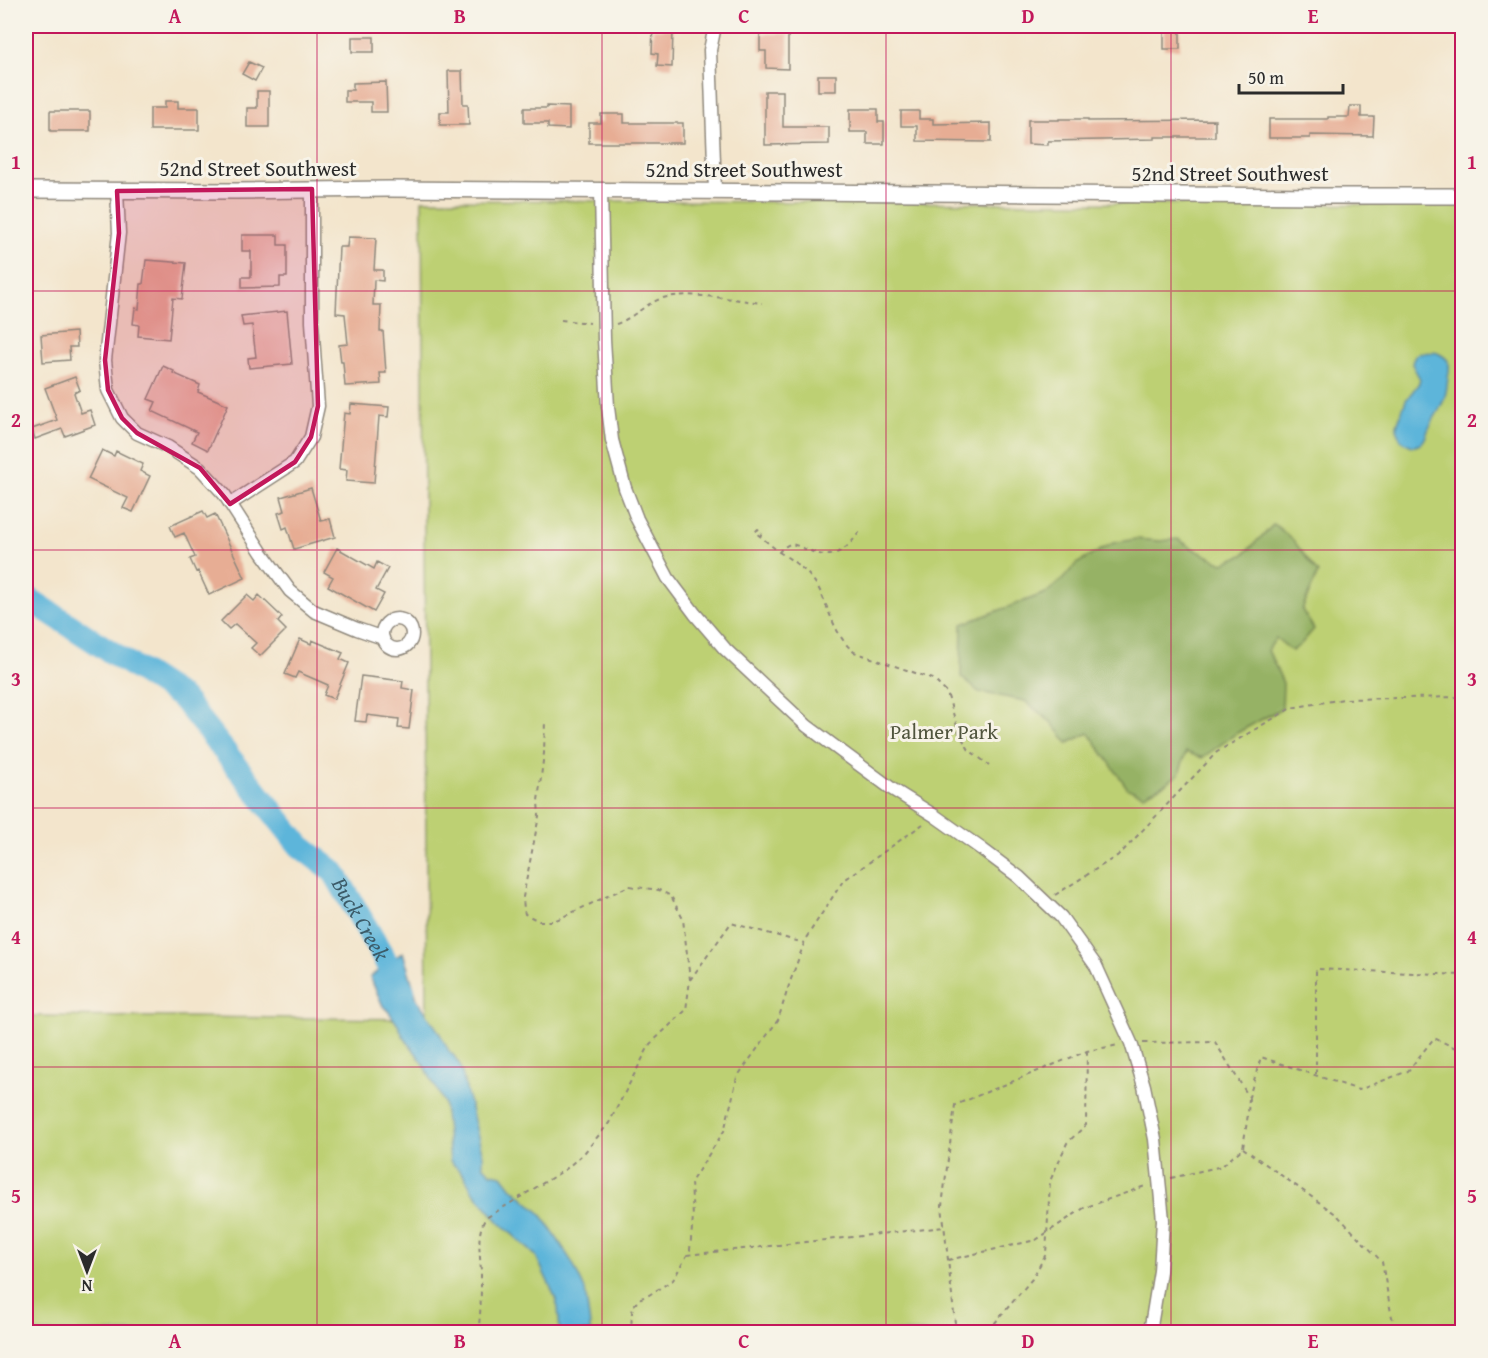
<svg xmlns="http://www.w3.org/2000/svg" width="1488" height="1358" viewBox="0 0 1488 1358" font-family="'Gentium Book Plus',serif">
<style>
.green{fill:#bdd073;stroke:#747e4f;stroke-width:1.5}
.forest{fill:#96b265;stroke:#606e48;stroke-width:1.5}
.water{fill:#5db5da;stroke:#447082;stroke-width:1.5}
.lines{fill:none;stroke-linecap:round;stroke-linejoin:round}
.river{stroke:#5db5da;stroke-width:24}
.building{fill:#e7ad94}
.minor-casing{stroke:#8f887c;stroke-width:15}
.tertiary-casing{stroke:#8f887c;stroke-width:18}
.path{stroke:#8f887c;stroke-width:2;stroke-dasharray:4.5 4.5;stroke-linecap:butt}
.minor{stroke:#fff;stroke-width:12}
.tertiary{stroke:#fff;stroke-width:15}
.marked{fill:#c2185b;fill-opacity:0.2;stroke:#c2185b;stroke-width:4.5;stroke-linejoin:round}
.grid{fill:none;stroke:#c2185b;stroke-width:1.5;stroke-opacity:0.55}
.labels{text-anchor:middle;stroke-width:6;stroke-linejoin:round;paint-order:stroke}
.street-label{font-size:21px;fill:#2b2b2b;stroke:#f7f3e8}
.park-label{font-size:21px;fill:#50543d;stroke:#f7f3e8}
.water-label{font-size:22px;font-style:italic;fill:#3c5b68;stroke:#f7f3e8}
.neatline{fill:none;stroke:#c2185b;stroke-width:2}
.grid-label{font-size:20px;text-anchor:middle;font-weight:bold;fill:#c2185b}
</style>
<rect width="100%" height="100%" fill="#f7f3e8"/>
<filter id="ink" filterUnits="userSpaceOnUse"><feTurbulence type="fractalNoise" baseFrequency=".0167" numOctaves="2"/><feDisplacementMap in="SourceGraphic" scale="12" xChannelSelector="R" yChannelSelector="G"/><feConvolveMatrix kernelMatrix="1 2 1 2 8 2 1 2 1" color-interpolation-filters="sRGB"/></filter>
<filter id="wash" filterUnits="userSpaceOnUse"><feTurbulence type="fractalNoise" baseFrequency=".008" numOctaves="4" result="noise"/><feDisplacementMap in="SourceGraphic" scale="24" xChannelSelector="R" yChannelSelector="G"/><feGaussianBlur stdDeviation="1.35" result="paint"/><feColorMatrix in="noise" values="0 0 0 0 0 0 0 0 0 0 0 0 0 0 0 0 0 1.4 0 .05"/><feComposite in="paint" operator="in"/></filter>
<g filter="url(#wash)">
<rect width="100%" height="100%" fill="#f3e5cc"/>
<path class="green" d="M422 200 1462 205V1332H26V1016L427 1019Z"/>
<path class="forest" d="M1274 524 1293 540 1318 573 1302 610 1314 629 1301 644 1292 651 1276 638 1268 650 1283 683 1282 708 1237 733 1202 758 1186 752 1179 774 1165 784 1144 795 1128 789 1089 733 1068 743 1052 723 1025 701 979 692 961 677 962 624 1046 593 1063 579 1076 564 1113 543 1136 539 1160 541 1178 539 1197 551 1223 563 1243 555Z"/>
<path class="water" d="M1435 352C1450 358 1451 363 1448 378 1447 384 1447 390 1445 396 1442 407 1435 416 1430 426 1426 433 1426 442 1418 445 1412 448 1406 443 1401 440L1397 431V425L1406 400 1419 383 1420 379 1412 364C1415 349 1424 354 1435 352Z
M403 952 417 999 439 1032 449 1051 454 1056 460 1065 483 1156V1165L491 1173 502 1175 511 1187 539 1212 546 1221 572 1262 585 1290 590 1325V1332H560L558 1308 555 1297 536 1256 499 1222 472 1190 464 1175 450 1161 444 1103 421 1060 403 1036 398 1025 389 1012 383 1006 370 977Z"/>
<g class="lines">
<path class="river" id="s1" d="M26 597 182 698 300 846 334 872 403 991"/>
</g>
<g id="blocks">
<path class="building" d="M1164 26H1180V49H1164Z
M653 29H673L672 67 657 66 658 54 652 53Z
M760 34H788V69L766 68V51H760Z
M352 37H374V52H352Z
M249 62 262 68 255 81 242 74Z
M448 71H462L463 104H468L469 125H440V112H449Z
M818 75H836V91H818Z
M386 82 387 112H371V102H345V90H353V83Z
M257 91H269V127H247V108H257Z
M765 91H783V127H829V144L765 145Z
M165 101H178V108H199V130H150V108H165Z
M547 106 569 107V129L548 128V123H524V108H547Z
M1350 106H1361V117H1374L1373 136 1310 135V138H1269V119H1328V117H1349Z
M850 109H878V122H884V144H867V132H850Z
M50 111H90V131H50Z
M901 111H919V119H933V124L991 123V142L917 141V126H901Z
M601 114H624V123H683V143H589V123H601Z
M1059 119H1088V121L1215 120V137H1155V139L1048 141V145L1028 144V120H1059Z
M242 235H278V245H287V277H280V287L242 288V277H251V251H242Z
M348 237 376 238 374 270H383V281L374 280 373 305H381L380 331H383L386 373H380L381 384 345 386 343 362H341L339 345 348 344 345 314 336 313 339 247H347Z
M146 260 186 263 182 299 173 298 169 339 138 336 139 325 133 324 135 308 139 309 141 284H143Z
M287 311 292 364 249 368 248 358 256 357 252 325 243 326 241 316Z
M76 332 77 347H69L70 360 43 362 41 335Z
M163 366 174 371 173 373 200 385 198 392 228 405 208 450 192 442 197 432 152 411 156 402 148 399Z
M75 377 80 390 74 393 81 413 90 410 95 425 65 436 62 429 35 439 32 429 57 420 45 388Z
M351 404 389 407 388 417 379 416 374 483 346 481 347 470 339 469 344 413 350 414Z
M102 450 114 456 116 451 143 464 140 471 150 476 133 512 123 508 128 498 88 479Z
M311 488 321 521 330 519 335 537 294 549 287 527 283 529 278 513 285 511 281 497Z
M203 511 207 518 215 514 245 578 209 595 198 571 196 572 190 559 195 557 184 533 175 537 170 526Z
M337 548 374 569 377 562 388 568 376 590 384 594 374 612 328 586 333 577 324 572Z
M247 595 254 601 259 595 282 617 278 622 286 630 260 656 251 648 256 643 235 624 229 629 221 621Z
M300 639 311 644 312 640 343 653 340 659 349 663 334 699 324 695 328 685 298 672 295 678 285 674Z
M361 676 403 681 402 688 414 690 409 729 398 728 399 719 367 715 366 722 355 721Z"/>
</g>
</g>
<g filter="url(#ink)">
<use href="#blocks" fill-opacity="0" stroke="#8f887c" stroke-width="1.5"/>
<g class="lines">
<g class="minor-casing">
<path id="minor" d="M601 190 604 339 608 407 612 440 625 488 637 519 668 578 695 614 725 649 807 726 892 789 935 816 983 850 1019 877 1061 917 1096 966 1131 1043 1144 1086 1155 1139 1163 1220 1160 1271 1150 1332
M117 191 119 233 105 360 108 390 122 418 137 433 168 447 200 468 224 494 262 553 290 591 314 611 357 629 383 638
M715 191 710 50 715 26
M230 504 295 462 311 437 318 406 312 322V189
M382 634a15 15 0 1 1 30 0a15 15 0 1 1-30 0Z"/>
</g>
<g class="tertiary-casing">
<path id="tertiary" d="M26 190 236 191 389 189 1321 196H1462"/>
</g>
<path class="path" d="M561 320 590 323
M616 324C633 318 644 305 660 299 684 290 736 300 762 303
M760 537 762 532 758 529 755 532 779 552C782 549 786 545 791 544 792 544 799 546 800 547 817 553 828 561 845 548 852 543 856 536 861 530
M779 552C794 561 812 574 820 591 830 612 835 636 854 652L933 679 947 693 959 733 969 750 989 765
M1055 895 1120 854 1217 752 1291 708 1343 699 1462 697
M690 980 731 923 804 943
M1143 1043 1215 1042 1249 1097 1261 1057 1359 1090 1408 1071 1434 1038 1462 1051
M1316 1074V969L1462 975
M1243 1148 1337 1215 1382 1262 1391 1313 1396 1332
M1171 1178 1222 1166 1243 1148 1248 1114 1249 1097
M687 1255 944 1227
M948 1260 1036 1240 1084 1208 1148 1185
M478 1332C481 1313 481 1294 481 1275 481 1257 475 1233 486 1218L566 1169 585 1152 609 1123 650 1044 686 1010 690 980 683 919 671 896 659 890 629 886 554 921H539L525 914 524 910 523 897 539 816 538 801 544 753 545 720
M631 1332 632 1312 634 1305 641 1298 649 1295 673 1280 690 1250 693 1217 691 1182 724 1131 732 1100 737 1077 778 1020 790 982 806 938 843 881 923 824
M956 1332 942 1206 955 1105 1087 1051 1119 1045
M992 1332 994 1324 1032 1279 1046 1254 1050 1181 1067 1143 1086 1125 1087 1051"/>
<use href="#minor" class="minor"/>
<use href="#tertiary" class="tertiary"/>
</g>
</g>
<path class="marked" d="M312 189 318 406 311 437 295 462 230 504 200 468 137 433 122 418 108 390 105 360 119 233 117 191Z"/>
<path class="grid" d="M317 26V1332M602 26V1332M886 26V1332M1171 26V1332M26 291H1462M26 550H1462M26 808H1462M26 1067H1462"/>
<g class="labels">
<g class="street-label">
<text x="258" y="176">52nd Street Southwest</text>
<text x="744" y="177">52nd Street Southwest</text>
<text x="1230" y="181">52nd Street Southwest</text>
</g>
<g class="park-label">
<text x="944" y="739">Palmer Park</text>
</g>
<g class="water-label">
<text dy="8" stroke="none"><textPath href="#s1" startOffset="472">Buck Creek</textPath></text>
</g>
</g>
<rect width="1488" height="1358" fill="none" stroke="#f7f3e8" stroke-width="66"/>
<g transform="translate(87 1271) rotate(180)" stroke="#f7f3e8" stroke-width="4.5" paint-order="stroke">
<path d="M0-4.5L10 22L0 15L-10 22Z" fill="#2b2b2b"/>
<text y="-9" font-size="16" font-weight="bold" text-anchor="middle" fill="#2b2b2b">N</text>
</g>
<path d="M1239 84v9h104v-9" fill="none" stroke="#2b2b2b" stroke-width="3"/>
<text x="1248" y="84" font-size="18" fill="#2b2b2b" stroke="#f7f3e8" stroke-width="4.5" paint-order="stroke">50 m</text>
<rect x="33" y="33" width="1422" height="1292" class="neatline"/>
<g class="grid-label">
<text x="175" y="23">A</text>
<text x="460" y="23">B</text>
<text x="744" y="23">C</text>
<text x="1028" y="23">D</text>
<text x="1313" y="23">E</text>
<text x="16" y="169">1</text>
<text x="1472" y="169">1</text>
<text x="16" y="427">2</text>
<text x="1472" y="427">2</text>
<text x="16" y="686">3</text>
<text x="1472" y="686">3</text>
<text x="16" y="944">4</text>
<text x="1472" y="944">4</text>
<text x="16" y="1203">5</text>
<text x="1472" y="1203">5</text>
<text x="175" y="1348">A</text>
<text x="460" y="1348">B</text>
<text x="744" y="1348">C</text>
<text x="1028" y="1348">D</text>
<text x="1313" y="1348">E</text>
</g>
</svg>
